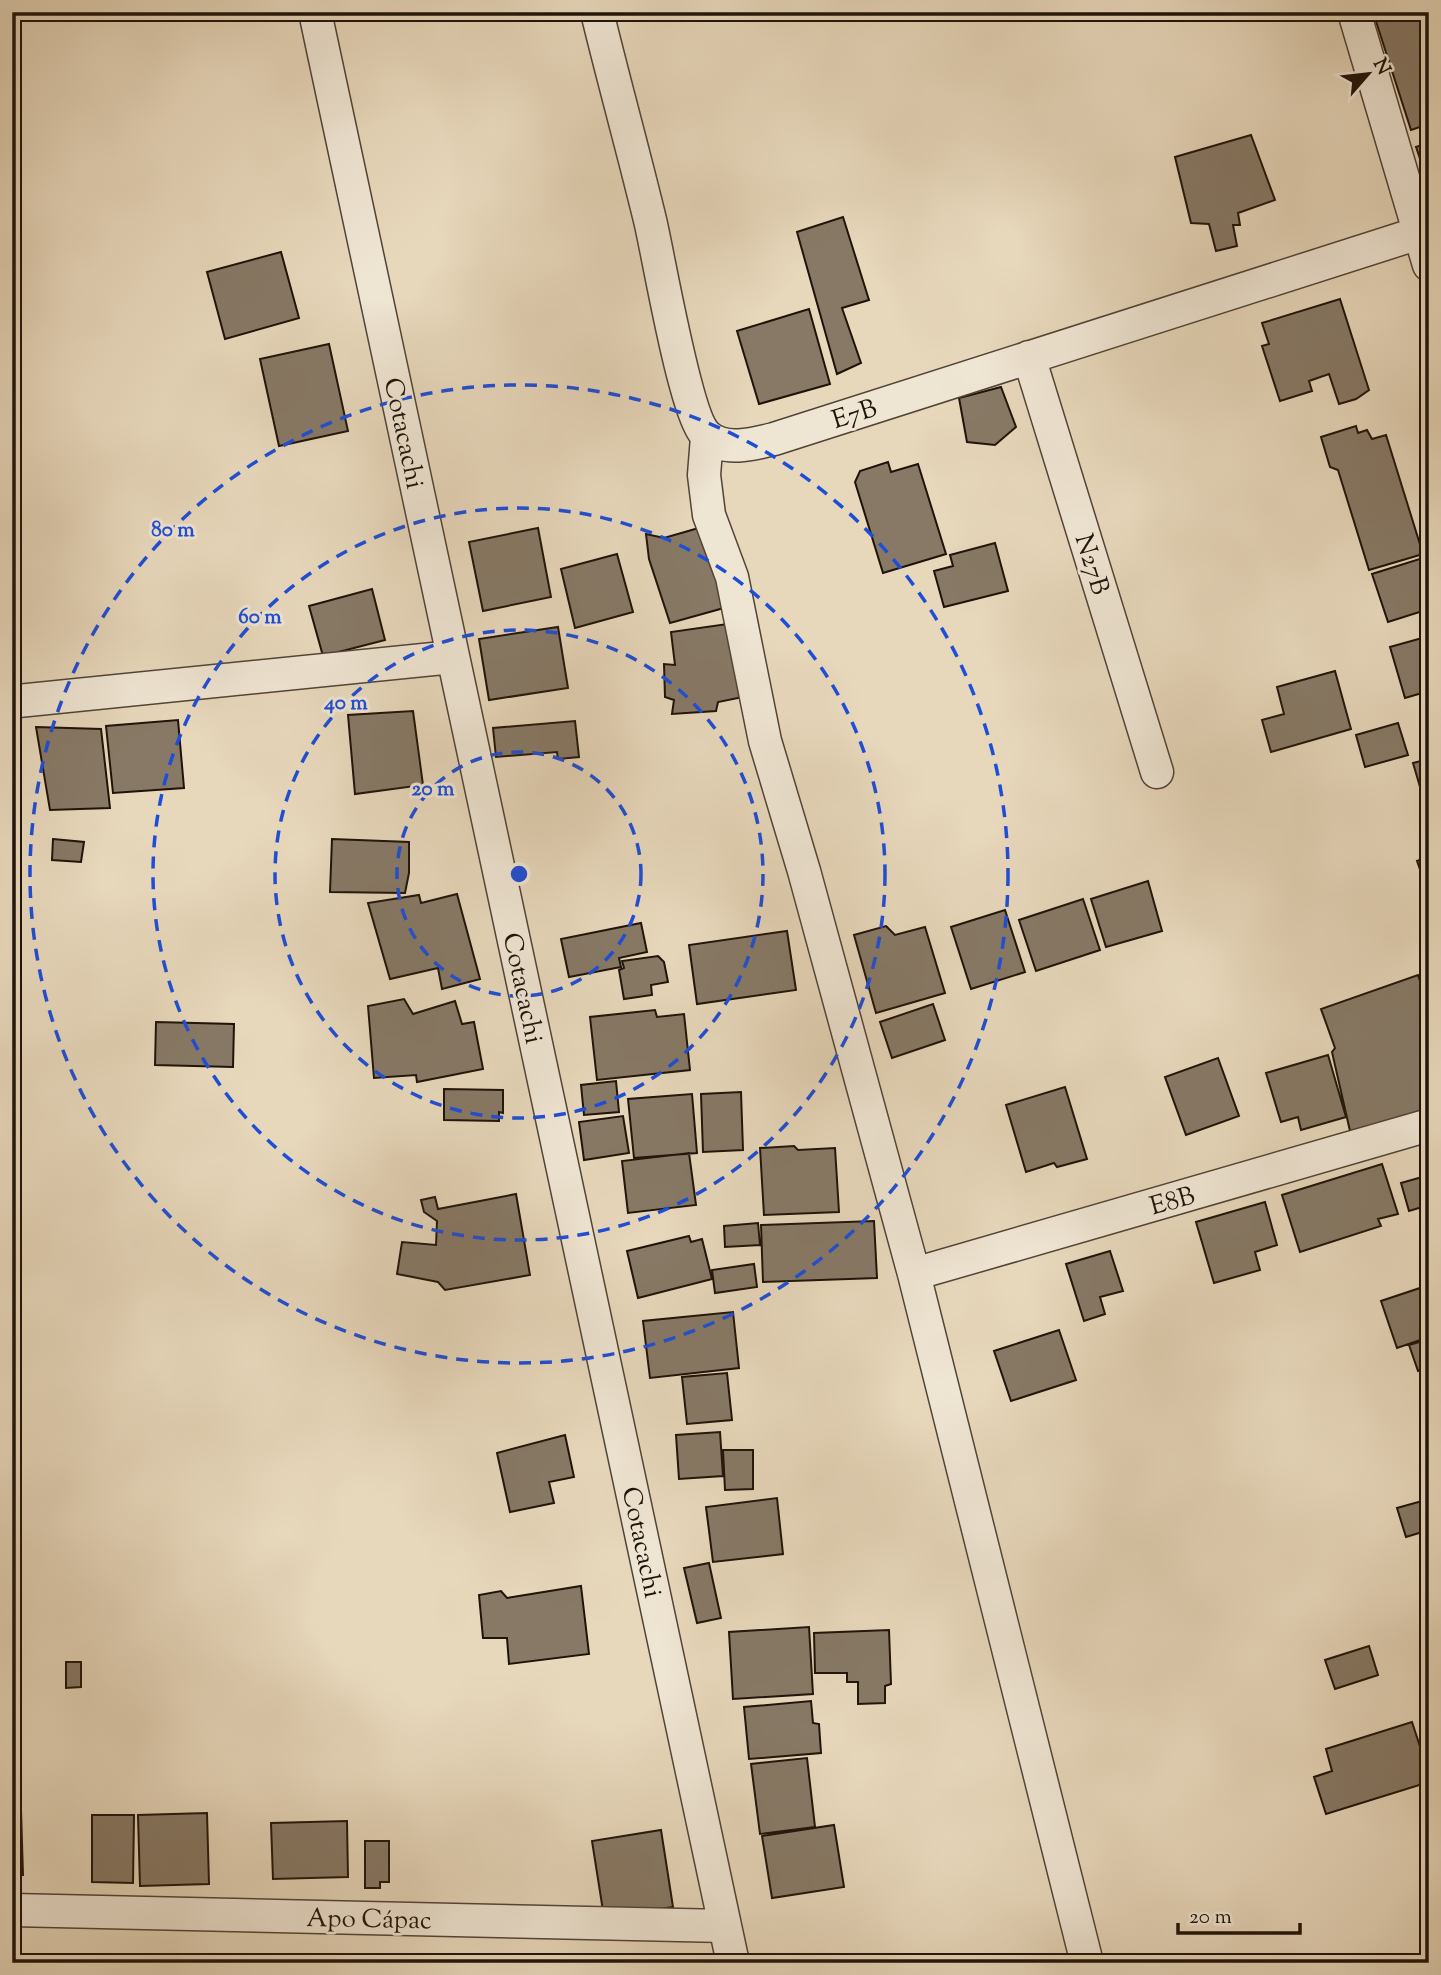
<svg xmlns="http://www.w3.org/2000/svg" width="1441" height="1975" viewBox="0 0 1441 1975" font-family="'Sorts Mill Goudy',serif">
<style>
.building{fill:#877966;stroke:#1f1309;stroke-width:2}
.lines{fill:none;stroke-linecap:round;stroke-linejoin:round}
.street-casing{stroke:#514436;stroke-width:35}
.street{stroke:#efe5d3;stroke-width:32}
.ring{fill:none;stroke:#1d4ed8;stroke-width:3.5;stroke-dasharray:12 9}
.labels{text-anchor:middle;stroke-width:6;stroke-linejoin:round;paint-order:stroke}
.street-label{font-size:26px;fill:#1f1309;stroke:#efe5d3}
.centre{fill:#1d4ed8;stroke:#efe5d3;stroke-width:3.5}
.ring-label{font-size:21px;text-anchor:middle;font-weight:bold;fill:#1d4ed8;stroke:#efe5d3;stroke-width:6;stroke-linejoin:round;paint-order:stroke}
</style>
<rect width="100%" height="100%" fill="#e7d7bb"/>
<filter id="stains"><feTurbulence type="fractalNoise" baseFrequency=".00286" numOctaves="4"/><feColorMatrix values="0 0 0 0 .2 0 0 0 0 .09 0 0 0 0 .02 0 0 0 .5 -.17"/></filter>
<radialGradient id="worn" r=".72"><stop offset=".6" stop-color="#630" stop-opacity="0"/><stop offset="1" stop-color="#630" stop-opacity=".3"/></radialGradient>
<path class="building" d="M1373 12H1429V124L1411 130Z
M1251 135 1275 200 1238 213 1240 225H1233L1237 246 1216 251 1209 224 1191 223 1175 157Z
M1429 143V185L1416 147Z
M843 217 869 300 842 308 861 363 837 374 797 232Z
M281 252 299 318 225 339 207 272Z
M1340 299 1369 390 1356 399 1339 404 1329 374 1309 381 1312 391 1280 401 1262 346 1269 344 1262 323Z
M809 309 830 384 759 404 737 331Z
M329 344 348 431 279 446 260 359Z
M1001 387 1016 427 995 445 967 442 959 398Z
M1356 426 1358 433 1367 430 1372 439 1386 435 1423 554 1369 570 1338 470 1330 467 1321 437Z
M888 462 891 472 918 464 946 554 883 573 855 482 860 471Z
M709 525 731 606 670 623 649 559 646 534 664 538Z
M538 528 551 597 483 611 469 542Z
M995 543 1008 591 944 607 934 571 953 566 950 555Z
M617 554 633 612 575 628 561 569Z
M1429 556V609L1388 622 1372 574Z
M372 589 385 640 323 656 309 606Z
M734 623 748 696 718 702 716 711 672 714 674 700 665 697 664 664 675 665 671 632Z
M558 627 568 688 489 700 479 639Z
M1429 636V691L1405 698 1390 647Z
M1335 671 1351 729 1271 752 1262 720 1284 714 1277 687Z
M413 711 423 785 355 794 348 715Z
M178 720 184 788 113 793 106 726Z
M575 721 579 757 558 759 557 752 496 757 493 728Z
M1398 723 1408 755 1365 767 1356 735Z
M36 727 101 729 110 808 50 810Z
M1429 759V805L1425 804 1413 763Z
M53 839 84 842 81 862 52 860Z
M332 839 409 842V873L405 893 330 892Z
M1429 857V895L1417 861Z
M1148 881 1162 931 1106 947 1091 899Z
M457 894 480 979 442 989 438 968 390 979 368 903 419 895 421 903Z
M1083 899 1100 950 1036 971 1019 920Z
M1005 910 1025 972 971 989 951 927Z
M641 923 647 952 619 958 621 967 569 977 561 939Z
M886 926 895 935 925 927 945 993 876 1013 854 935Z
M787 931 796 990 697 1004 689 945Z
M658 956 664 962 668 982 651 985 652 995 624 999 619 970 624 968 622 961Z
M1418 975 1429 1007V1109L1400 1119 1350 1131 1332 1052 1335 1048 1321 1009Z
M404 999 413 1014 455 1001 462 1024 474 1022 483 1069 417 1082 416 1075 374 1078 368 1006Z
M933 1004 945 1040 892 1058 880 1022Z
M655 1010 657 1017 684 1014 690 1070 597 1080 590 1017Z
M156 1022 234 1024 233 1067 155 1065Z
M1328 1055 1346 1117 1301 1130 1298 1117 1281 1122 1266 1073Z
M1218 1058 1239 1116 1186 1135 1165 1077Z
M616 1081 619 1112 584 1115 581 1085Z
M1065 1087 1087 1159 1057 1167 1054 1163 1026 1172 1006 1105Z
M444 1089 503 1090V1113L499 1112V1121L444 1120Z
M741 1092 743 1150 703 1152 701 1094Z
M692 1094 697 1153 634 1158 628 1099Z
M623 1116 629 1153 584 1160 579 1122Z
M794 1146 798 1150 835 1148 839 1212 764 1215 760 1148Z
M689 1153 696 1205 628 1213 622 1161Z
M1382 1164 1398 1214 1378 1219 1381 1226 1300 1252 1282 1195Z
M1429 1175V1205L1409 1211 1401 1183Z
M516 1194 530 1275 445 1290 438 1282 397 1274 402 1242 436 1245 437 1221 424 1212 421 1200 435 1197 438 1209Z
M1265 1202 1277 1245 1255 1252 1260 1270 1214 1283 1196 1222Z
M874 1221 877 1278 763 1282 761 1225Z
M758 1223 760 1245 725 1247 724 1226Z
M689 1236 691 1242 702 1239 712 1279 638 1298 627 1251Z
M1110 1251 1123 1291 1100 1297 1105 1314 1084 1321 1066 1264Z
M754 1264 757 1287 715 1293 712 1270Z
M1429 1285V1337L1397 1348 1381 1301Z
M733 1312 739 1368 650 1378 643 1321Z
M1059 1330 1076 1380 1011 1401 994 1351Z
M1429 1339V1374L1427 1375 1425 1368 1418 1371 1409 1345Z
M727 1373 732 1420 687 1424 682 1377Z
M720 1432 723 1476 679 1479 676 1435Z
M565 1435 574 1477 549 1482 554 1503 510 1512 497 1453Z
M723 1450H753V1489L725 1490Z
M777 1498 783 1554 713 1562 706 1507Z
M1429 1499V1530L1406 1537 1397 1508Z
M709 1563 721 1618 697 1623 684 1568Z
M581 1586 589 1654 509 1664 507 1638H483L479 1595 501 1591 507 1598Z
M809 1627 813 1694 733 1699 729 1632Z
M889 1630 891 1684 885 1686V1703L858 1704V1682H847V1673H815L814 1633Z
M1369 1646 1378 1675 1335 1689 1325 1660Z
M66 1662H81V1687L66 1688Z
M811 1701 813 1723 819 1724 821 1753 749 1759 744 1707Z
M1412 1722 1429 1774V1782L1326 1814 1314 1777 1332 1771 1326 1749Z
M807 1758 815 1827 760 1834 751 1764Z
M12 1810H21L23 1875H12Z
M207 1813 209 1884 140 1886 138 1815Z
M92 1815H134L133 1883 92 1882Z
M347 1821 348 1877 273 1879 271 1823Z
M834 1825 844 1887 772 1898 762 1836Z
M661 1830 673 1907 604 1917 592 1841Z
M365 1841H389V1882H380V1888H365Z
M83 1959V1963H12V1961Z"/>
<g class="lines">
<g class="street-casing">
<path id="street" d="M315 12 733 1963
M597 12C614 82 633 150 650 220 659 257 685 417 707 436 724 452 754 444 774 439L1419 233
M1354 12 1429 265
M1029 357 1157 772
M707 437 704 475 709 515 732 577 765 741 804 871 914 1274 1087 1963
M18 701 453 657
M914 1274 1429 1125
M12 1910 725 1926"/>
</g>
<use href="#street" class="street"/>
</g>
<g class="ring">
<circle cx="519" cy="874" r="122"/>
<circle cx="519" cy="874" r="244"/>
<circle cx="519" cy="874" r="366"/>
<circle cx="519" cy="874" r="489"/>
</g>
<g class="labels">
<g class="street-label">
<text transform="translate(854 413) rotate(-18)" y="9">E7B</text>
<text transform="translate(405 433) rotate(78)" y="9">Cotacachi</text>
<text transform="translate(1093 564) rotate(73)" y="9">N27B</text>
<text transform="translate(524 988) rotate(78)" y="9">Cotacachi</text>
<text transform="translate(1172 1200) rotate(-16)" y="9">E8B</text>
<text transform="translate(643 1542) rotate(78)" y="9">Cotacachi</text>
<text transform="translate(369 1918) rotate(1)" y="9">Apo Cápac</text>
</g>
</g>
<circle cx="519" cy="874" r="10" class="centre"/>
<g class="ring-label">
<text x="173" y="536">80 m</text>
<text x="260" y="623">60 m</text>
<text x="346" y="709">40 m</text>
<text x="433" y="795">20 m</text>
</g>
<rect width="1441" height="1975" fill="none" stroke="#e7d7bb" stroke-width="42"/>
<rect x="14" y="14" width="1413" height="1947" fill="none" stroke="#1f1309" stroke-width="3.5"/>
<rect x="21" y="21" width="1399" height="1933" fill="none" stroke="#1f1309" stroke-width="2"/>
<g transform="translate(1368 74) rotate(62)" stroke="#efe5d3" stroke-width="5" paint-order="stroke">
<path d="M0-5L12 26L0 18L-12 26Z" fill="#1f1309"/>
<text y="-10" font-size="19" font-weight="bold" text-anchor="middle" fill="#1f1309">N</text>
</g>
<path d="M1178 1923v10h122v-10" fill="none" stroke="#1f1309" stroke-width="3.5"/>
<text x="1189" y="1923" font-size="21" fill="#1f1309" stroke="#efe5d3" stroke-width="5" paint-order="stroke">20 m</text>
<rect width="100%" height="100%" filter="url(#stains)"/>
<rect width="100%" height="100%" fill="url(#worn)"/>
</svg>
